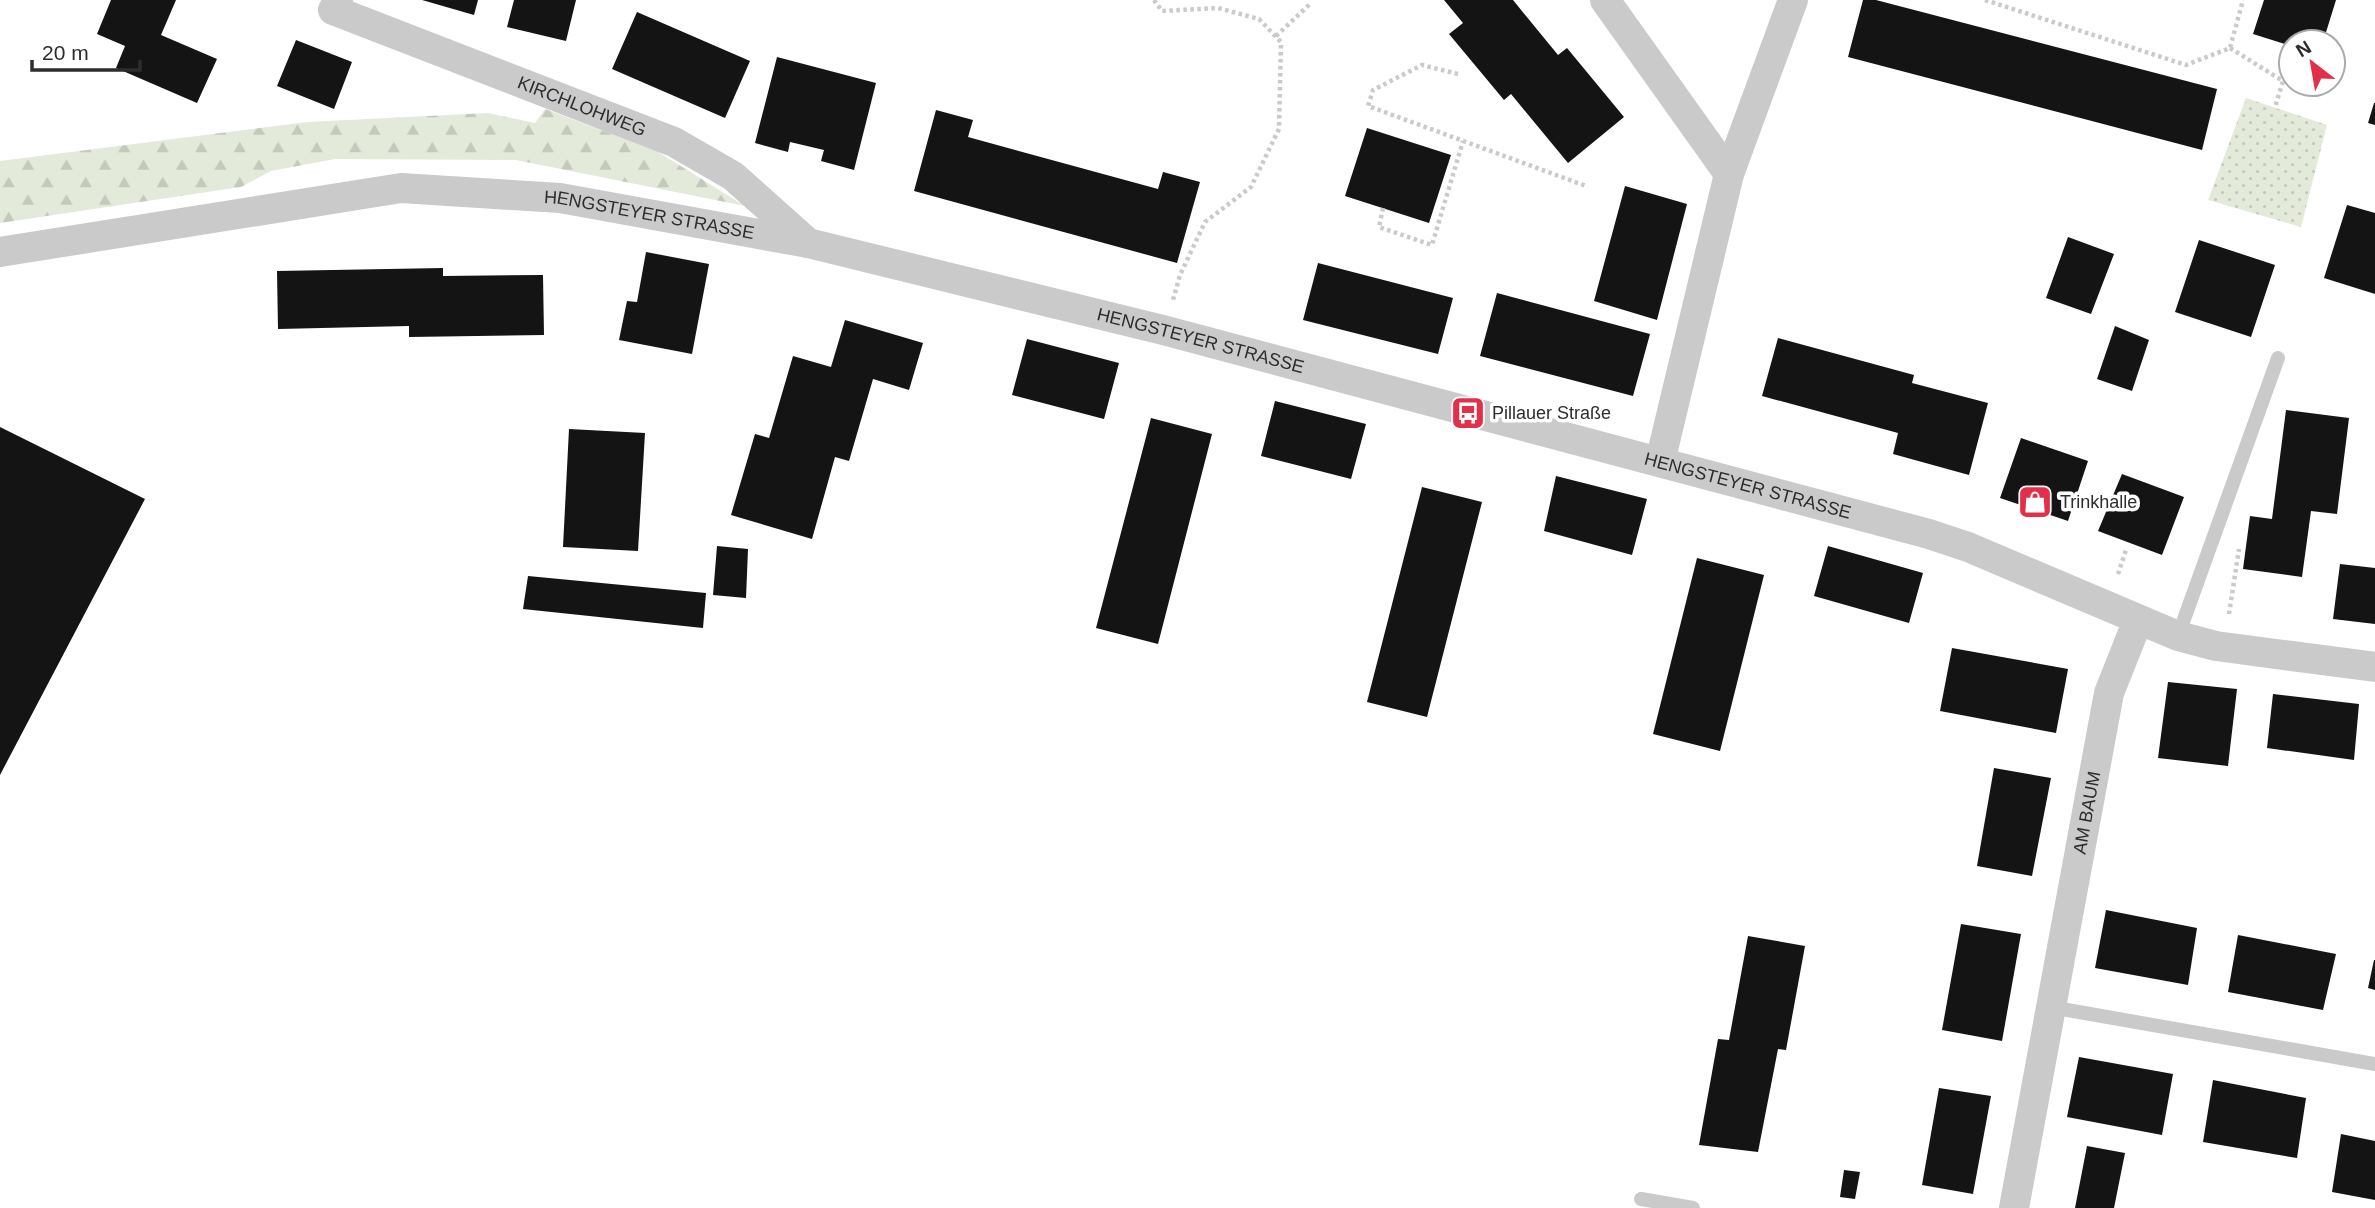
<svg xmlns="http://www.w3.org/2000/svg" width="2375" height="1208" viewBox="0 0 2375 1208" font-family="Helvetica,sans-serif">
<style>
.green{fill:url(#green-dots)}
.forest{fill:url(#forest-firs)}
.building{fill:#141414}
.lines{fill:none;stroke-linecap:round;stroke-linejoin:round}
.path{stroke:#cacaca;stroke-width:4.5;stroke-dasharray:3.5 3.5;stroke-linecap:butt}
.lane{stroke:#cacaca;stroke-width:14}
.street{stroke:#cacaca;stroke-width:30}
.labels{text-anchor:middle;stroke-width:7;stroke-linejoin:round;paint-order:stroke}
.street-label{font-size:18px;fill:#2d2d2d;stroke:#fff}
.poi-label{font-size:18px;fill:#2d2d2d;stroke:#fff;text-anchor:start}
</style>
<defs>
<pattern id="green-dots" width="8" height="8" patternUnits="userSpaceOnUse" patternTransform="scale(1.75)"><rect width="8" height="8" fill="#e4eada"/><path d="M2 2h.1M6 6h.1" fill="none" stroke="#c4c9bb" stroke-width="1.8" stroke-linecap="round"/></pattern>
<pattern id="forest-firs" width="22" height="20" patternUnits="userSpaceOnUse" patternTransform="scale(1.75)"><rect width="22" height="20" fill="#e4eada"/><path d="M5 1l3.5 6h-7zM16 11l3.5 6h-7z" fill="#c4c9bb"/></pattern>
</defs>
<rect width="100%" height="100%" fill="#fff"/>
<path class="green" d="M2246 98 2327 125 2301 227 2208 200Z"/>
<path class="forest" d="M545 109 655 150 745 206 516 160 335 159 271 171 241 187 0 223V161L307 122 488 113 535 123Z"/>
<path class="building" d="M111 0H176L161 35 217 59 197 103 116 68 125 46 97 34Z
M422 0H478L474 15Z
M514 0H576L566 41 507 27Z
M1444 0H1513L1558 55 1567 48 1624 117 1568 163 1511 94 1504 100 1449 34 1463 23Z
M1863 0H1876L2217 89 2202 150 1848 57Z
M2264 0H2336L2323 42H2291V46L2253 34Z
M637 12 750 61 725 118 612 69Z
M296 40 352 62 334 109 277 86Z
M777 57 876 83 854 170 821 161 824 150 790 142 788 152 755 143Z
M2374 103H2375V125L2368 123Z
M936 110 973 120 968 137 1158 189 1163 172 1200 182 1177 263 914 191Z
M1367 128 1451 155 1429 223 1345 196Z
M1625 186 1687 204 1657 320 1594 301Z
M2347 205 2375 213V294L2324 278Z
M2068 237 2114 254 2091 314 2046 298Z
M2199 240 2275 265 2251 337 2175 312Z
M646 252 709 264 692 354 619 340 627 301 637 302Z
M1318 263 1453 298 1438 354 1303 320Z
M443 268V276L543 275 544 335 409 337V326L278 329 277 271Z
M1497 293 1650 334 1633 396 1480 356Z
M845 320 923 343 909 390 873 379 849 461 835 457 812 539 731 515 755 434 769 438 793 356 831 367Z
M2115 326 2149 340 2132 391 2097 379Z
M1778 338 1914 375 1912 383 1988 403 1969 475 1893 454 1898 433 1762 396Z
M1027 339 1119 363 1104 419 1012 395Z
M1275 401 1366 424 1351 479 1261 456Z
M2286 410 2349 418 2337 514 2311 511 2302 577 2243 569 2250 516 2272 519Z
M1151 418 1212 434 1158 644 1096 628Z
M0 427 145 499 0 775Z
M569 429 645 433 638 551 563 547Z
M2021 438 2088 461 2068 521 2000 498Z
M2122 474 2184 497 2162 555 2098 531Z
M1556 476 1647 499 1632 555 1544 531Z
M1422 487 1482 502 1427 717 1367 702Z
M717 546 748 549 746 598 713 595Z
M1828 546 1923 573 1909 623 1814 596Z
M1697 558 1764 575 1720 751 1653 734Z
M2340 564 2375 568V624L2333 619Z
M528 576 706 593 703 628 523 609Z
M1952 648 2068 669 2056 733 1940 711Z
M2168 682 2237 689 2228 766 2158 758Z
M2273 694 2359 704 2354 760 2267 748Z
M1994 768 2051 778 2032 876 1977 866Z
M2106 910 2197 928 2188 985 2095 968Z
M1961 924 2021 934 2002 1041 1942 1030Z
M2238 935 2336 954 2323 1010 2228 992Z
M1748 936 1805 946 1786 1050 1778 1049 1758 1152 1699 1145 1718 1039 1729 1040Z
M2374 960H2375V990L2368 988Z
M2079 1057 2173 1074 2162 1135 2067 1117Z
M2213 1080 2306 1098 2297 1158 2203 1142Z
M1939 1088 1991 1096 1973 1194 1922 1185Z
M2341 1134 2375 1141V1200L2332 1192Z
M2087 1146 2125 1153 2114 1208H2075Z
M1844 1170 1860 1172 1855 1199 1840 1197Z"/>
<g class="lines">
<path class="path" d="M1154 0 1162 11 1218 8 1259 19 1281 42 1279 129 1251 187 1205 222 1180 275 1173 300
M1985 0 2186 65 2230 48 2243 0
M1276 36 1310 4
M2230 48 2283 81 2275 107
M1458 74 1422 65 1373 90 1368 106 1586 186
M1383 208 1379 227 1432 245 1463 141
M2118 574 2126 550
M2229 614 2239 549"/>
<path class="lane" d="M2178 636 2278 358
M2050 1007 2375 1064
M1641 1199 1693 1208"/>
<g class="street">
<path id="s1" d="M338 0 333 10 674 142 733 176 808 243"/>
<path d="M1605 0 1729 174"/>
<path id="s2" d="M0 252 401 188 560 198 808 243 1163 330 1929 534 1968 547 2178 636 2216 646 2375 667"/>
<path d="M1660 462 1729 174 1793 0"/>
<path id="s3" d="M2014 1208 2109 693 2138 620"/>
</g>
</g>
<defs>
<g id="bus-square" transform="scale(1.75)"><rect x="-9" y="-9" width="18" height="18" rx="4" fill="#e2304b" stroke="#fff"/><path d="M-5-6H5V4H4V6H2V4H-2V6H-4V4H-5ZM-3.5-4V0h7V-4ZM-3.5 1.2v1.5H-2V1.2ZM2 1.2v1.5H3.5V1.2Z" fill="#fff"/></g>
<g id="shop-square" transform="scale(1.75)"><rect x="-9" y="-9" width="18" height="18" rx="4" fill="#e2304b" stroke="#fff"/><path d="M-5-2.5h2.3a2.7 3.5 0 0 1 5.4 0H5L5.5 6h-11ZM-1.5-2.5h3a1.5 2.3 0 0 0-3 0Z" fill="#fff"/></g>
</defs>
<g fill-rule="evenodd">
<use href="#bus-square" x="1468" y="413"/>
<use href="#shop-square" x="2035" y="502"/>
</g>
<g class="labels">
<g class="street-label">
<text dy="6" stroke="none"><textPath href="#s1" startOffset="278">KIRCHLOHWEG</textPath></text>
<text dy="6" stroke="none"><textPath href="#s2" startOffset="656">HENGSTEYER STRASSE</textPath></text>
<text dy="6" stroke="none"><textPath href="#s2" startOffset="1222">HENGSTEYER STRASSE</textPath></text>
<text dy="6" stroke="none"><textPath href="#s2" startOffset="1788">HENGSTEYER STRASSE</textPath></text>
<text dy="6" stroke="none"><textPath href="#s3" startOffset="402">AM BAUM</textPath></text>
</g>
<g class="poi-label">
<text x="1492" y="419">Pillauer Straße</text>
<text x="2060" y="508">Trinkhalle</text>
</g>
</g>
<g transform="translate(2312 63) rotate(329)"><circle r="33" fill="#ffffff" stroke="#ababab" stroke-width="2"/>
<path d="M0-5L12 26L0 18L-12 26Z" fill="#e2304b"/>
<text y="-10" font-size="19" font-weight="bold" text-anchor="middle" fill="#2d2d2d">N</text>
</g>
<path d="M32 60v10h108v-10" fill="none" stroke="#2d2d2d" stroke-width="3.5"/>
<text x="42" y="60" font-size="21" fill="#2d2d2d" stroke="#ffffff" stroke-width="5" paint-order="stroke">20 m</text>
</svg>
